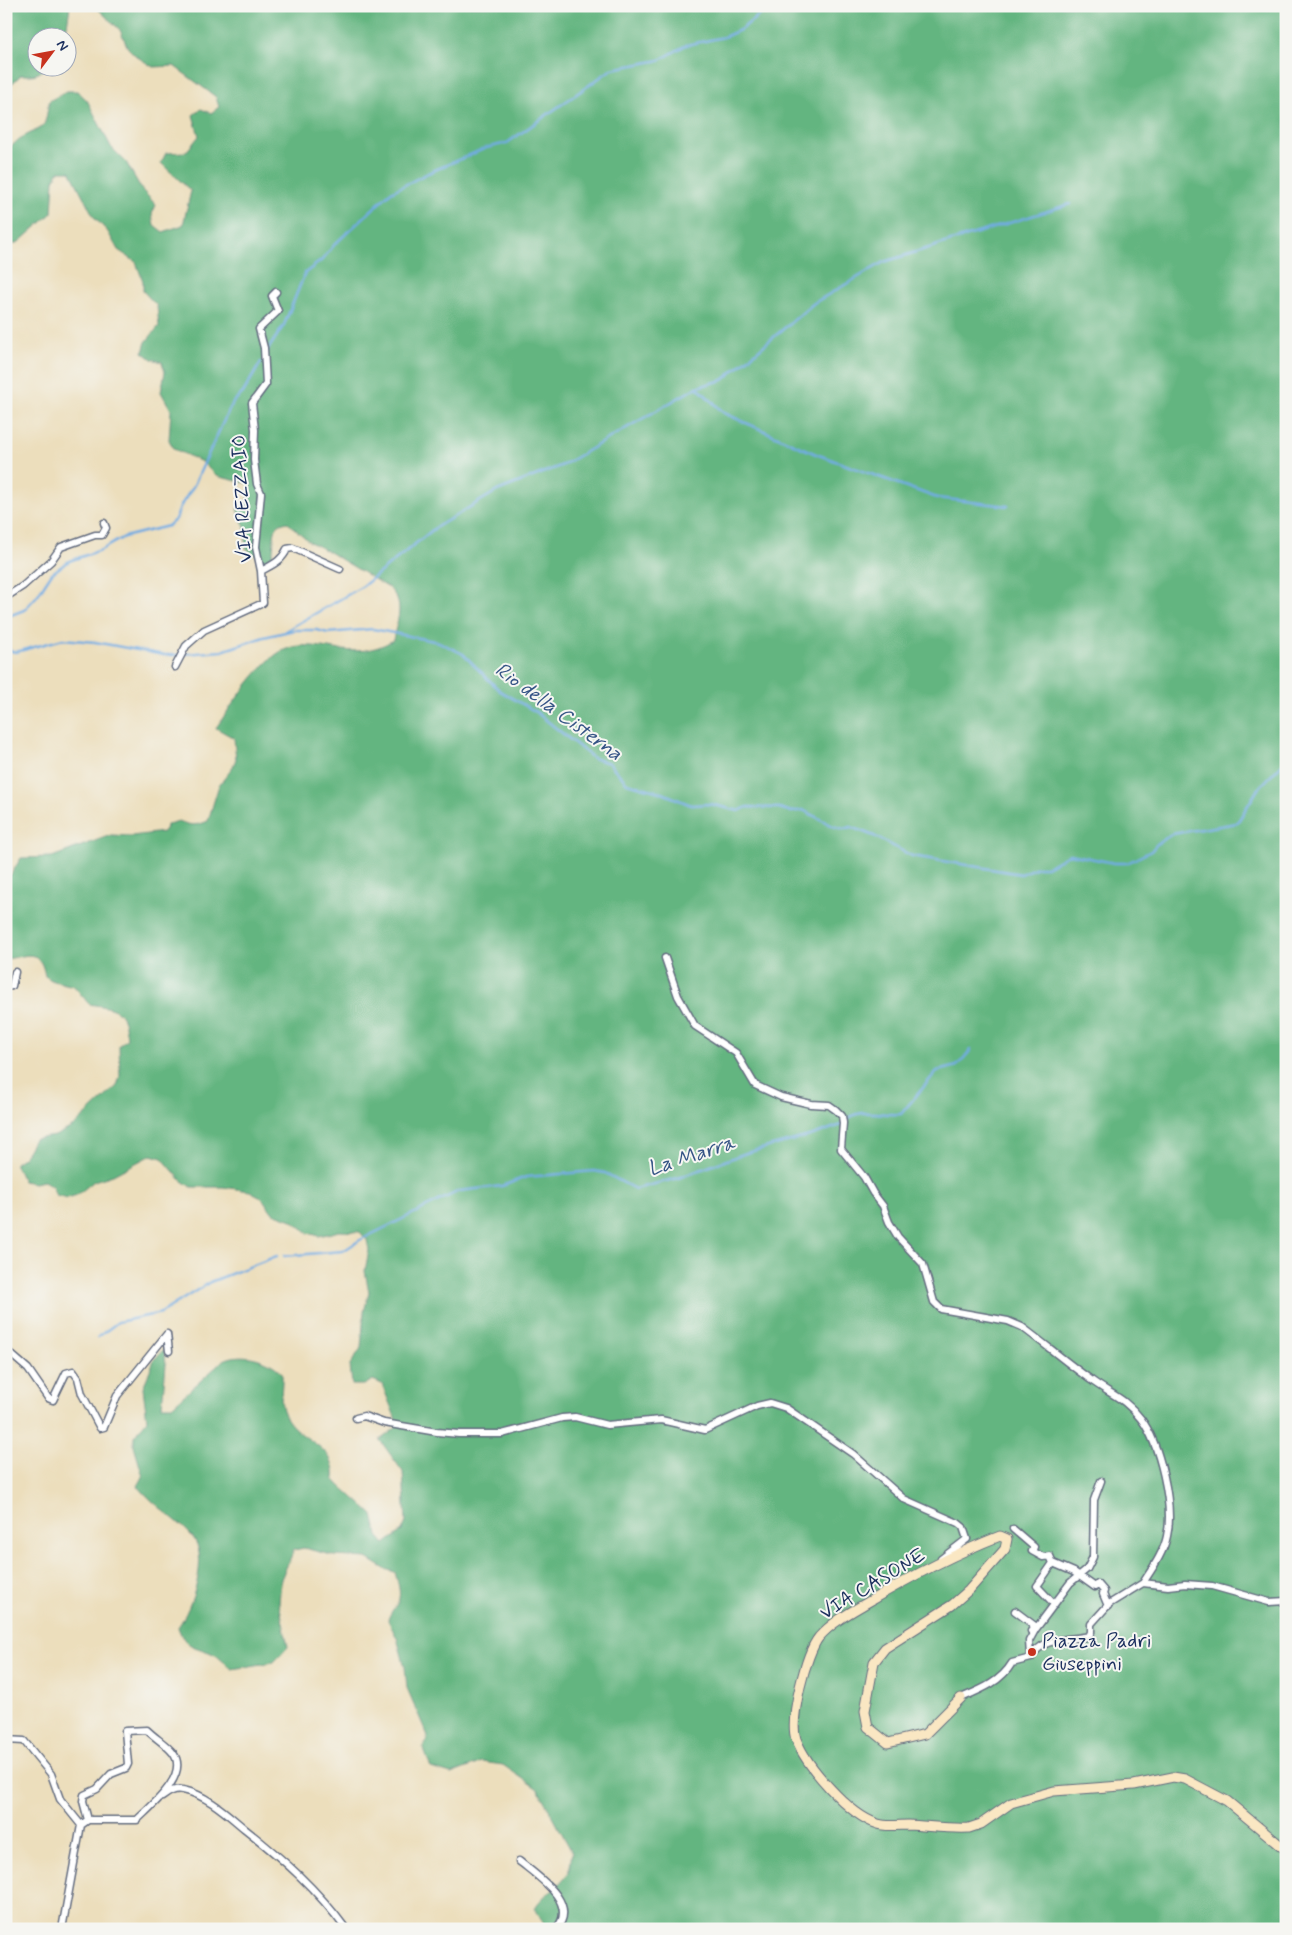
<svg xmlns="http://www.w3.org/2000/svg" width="1292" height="1935" viewBox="0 0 1292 1935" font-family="Mynerve,sans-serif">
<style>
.forest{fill:#63b580;stroke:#3f726f}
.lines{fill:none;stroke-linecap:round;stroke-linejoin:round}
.stream{stroke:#72ace2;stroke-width:2.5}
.street-casing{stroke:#646c7f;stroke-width:9}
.secondary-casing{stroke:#646c7f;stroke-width:11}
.street{stroke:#fff;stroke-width:6}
.secondary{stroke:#fae7c3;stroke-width:9}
.poi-dot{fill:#c8321e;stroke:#f6f6f2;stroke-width:2}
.labels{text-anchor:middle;stroke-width:4;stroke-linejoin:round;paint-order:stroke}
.street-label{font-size:20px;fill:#1b2f5e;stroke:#f6f6f2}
.poi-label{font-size:20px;fill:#1b2f5e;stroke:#f6f6f2;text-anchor:start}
.water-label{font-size:21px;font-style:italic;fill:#355486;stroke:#f6f6f2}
</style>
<rect width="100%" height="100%" fill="#f6f6f2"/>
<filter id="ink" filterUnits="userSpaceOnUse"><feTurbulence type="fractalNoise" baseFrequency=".02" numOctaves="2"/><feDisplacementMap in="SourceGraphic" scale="10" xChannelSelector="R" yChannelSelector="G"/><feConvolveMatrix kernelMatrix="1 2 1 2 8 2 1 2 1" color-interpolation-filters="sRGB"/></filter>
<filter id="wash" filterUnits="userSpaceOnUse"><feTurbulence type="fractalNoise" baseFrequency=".0096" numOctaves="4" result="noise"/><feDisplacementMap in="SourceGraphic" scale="20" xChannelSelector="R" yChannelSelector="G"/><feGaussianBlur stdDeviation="1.12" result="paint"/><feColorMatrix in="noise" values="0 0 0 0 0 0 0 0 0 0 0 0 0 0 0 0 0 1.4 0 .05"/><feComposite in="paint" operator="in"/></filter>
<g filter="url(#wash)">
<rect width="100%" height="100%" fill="#ecdebc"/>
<path class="forest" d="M6 6H70L67 26 59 37 38 38V68H44C39 76 30 75 21 75L6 89Z
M95 6H1286V1929H547L535 1908C543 1893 561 1887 568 1872 571 1866 571 1858 572 1852L538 1789 503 1765 482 1762 451 1774 431 1768 423 1747 428 1737 407 1688 405 1667 397 1638 388 1620C390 1612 395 1608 398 1602 402 1592 397 1581 395 1572L385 1569 367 1558 335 1556 304 1548 294 1550 281 1579 279 1603 288 1647 274 1662 232 1669C227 1665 222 1660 217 1656 198 1645 186 1651 178 1627 192 1608 210 1556 192 1536 176 1518 155 1507 138 1486L143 1477 134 1446V1436L147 1420 143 1388 154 1360 164 1349 166 1364 162 1406H172L224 1360C241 1351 270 1359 282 1373 283 1388 278 1401 285 1415 297 1442 338 1443 334 1480L373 1515 378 1536 385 1544 402 1531 406 1522 403 1472 380 1440 397 1427 395 1417 382 1384 373 1380 364 1385H352L350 1365 361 1348 364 1312 369 1292 365 1271 369 1250 367 1240 360 1232 339 1231 319 1236 308 1233 292 1220 273 1213 261 1197 250 1191 223 1187H191L182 1181 162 1158 151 1155 113 1175 94 1181 77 1195 67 1198 56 1195 52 1186 44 1181 34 1183 23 1181 15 1163 24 1157 34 1139 55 1136 74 1126 117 1086 120 1076 119 1045 127 1039C124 1008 118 1009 89 1004L74 986 53 981 45 976C40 947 27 956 6 959V878L10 876 21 858 52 857 111 835 132 836 163 832 168 824 179 821C190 826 197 826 208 821L219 785 232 769 236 759 234 738 216 728C229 709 263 658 284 650 317 635 352 666 393 640 397 619 406 605 389 588L329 552 310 542 287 522 277 525C272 536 275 544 272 556L263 561 246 548 245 527 237 509C247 502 250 496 250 484L216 476 202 462 174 449 169 440 171 410 161 392 165 372 162 362 152 359 143 352 146 342 159 326 157 306 143 291V281L136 262 118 250 108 232 94 217 70 171H59L54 180 52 213 20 241 6 248V149C14 146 16 140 23 137 47 124 44 131 49 101L67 91H77L87 100 111 147 126 162 142 190 156 205 152 214 154 225 163 232 183 225 191 191 161 163 166 153 186 152 199 136 193 115 201 109 211 113 219 107 216 97 174 66 153 67 136 56 128 48 120 30Z"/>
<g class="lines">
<path class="stream" d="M267 351 284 325 305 273 322 260 335 244 391 192 428 173 486 148 507 143 612 69 660 60 686 45 724 37 740 30 771 6
M697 387 724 413 816 454 937 498 1008 506
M6 617 24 610 37 596 52 573 69 561 101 550 124 537 168 526 176 519 180 507 194 485 226 416 234 401 243 393 261 362
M285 631 363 586 435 528 497 491 563 465 697 387 723 380 814 303 884 262 1070 204
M6 650 16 652 63 639 95 642 164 655H179
M184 654 222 651 264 637 294 630H317L328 633 373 629 439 642 463 654 500 691 536 712 593 758 609 763 627 783 660 792 691 805 710 804 739 811 747 807 779 808 792 812 803 810 833 826 843 829 851 827 874 836 912 856 1021 874 1037 867H1047L1070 854 1114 863H1127L1151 851 1157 844 1172 834 1237 823 1258 789 1286 760
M845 1121C861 1106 881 1116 901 1114L937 1071 957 1066 971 1050
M284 1256 343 1251 360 1240 459 1191 502 1186 526 1177 594 1171 605 1173 635 1189 678 1178 746 1153 813 1135 841 1125
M98 1337 118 1322 161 1313 210 1282 277 1256"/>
</g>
</g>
<g filter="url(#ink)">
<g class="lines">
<g class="street-casing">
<path id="street" d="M261 571 256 547 261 493 257 484 254 460 255 430 252 403 266 384 264 348 259 329 278 311 272 296 276 292
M6 597 23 586 51 561 61 547 95 535H102L106 528 104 523
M175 667 186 646 204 630 263 603 261 571C272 565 282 561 287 549L293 548 340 569
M665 958 678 996 695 1026 736 1053 755 1085 781 1097 811 1104 829 1105 836 1110 842 1116 843 1123 841 1149 864 1177 873 1193 883 1206 889 1222 898 1237 923 1264 934 1302 941 1309 1008 1321 1022 1327C1045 1344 1067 1363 1091 1380 1111 1395 1124 1397 1141 1419 1160 1444 1174 1506 1167 1536 1164 1552 1152 1569 1143 1583
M6 987 12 986 15 972
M6 1350 28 1369 48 1398 53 1400 66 1373 73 1371 78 1378 82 1394 100 1428 104 1427 117 1396 167 1334 169 1351
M356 1418 364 1416 384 1423 437 1432 459 1434H502L562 1418 575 1417 607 1425 661 1420 705 1430 757 1406 770 1403 786 1408 853 1454 904 1499 958 1523 963 1527 967 1539 941 1559
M1013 1529 1034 1547 1032 1551 1043 1557 1050 1556 1053 1563 1074 1572 1095 1587 1098 1584 1104 1591 1103 1594 1108 1606
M1053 1563 1037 1586 1054 1604
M1015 1611 1035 1626 1031 1631
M1030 1656 1029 1641 1035 1630 1070 1583 1087 1569 1093 1557 1094 1500 1101 1481
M1031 1658C1042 1636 1068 1641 1089 1636L1091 1632V1624L1109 1604 1143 1583 1168 1586 1185 1584 1212 1586 1269 1602 1286 1601
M961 1698C980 1690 1001 1682 1012 1663L1031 1658
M6 1740 24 1741 51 1774 60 1799 81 1825
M162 1797C169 1792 175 1788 183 1790 207 1795 227 1814 245 1829 283 1859 317 1889 346 1929
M519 1861C537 1876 580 1903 556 1929
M62 1929 81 1825 88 1820H137C151 1806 190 1775 173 1753 167 1745 155 1738 147 1730L125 1731 128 1764 126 1768 111 1774 97 1789 84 1795 83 1801 88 1820"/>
</g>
<g class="secondary-casing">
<path id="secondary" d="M961 1698 925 1734 888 1743 868 1727 865 1711 874 1662 885 1648 952 1605 969 1590 1005 1549 1007 1539 1000 1536C954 1554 910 1577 868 1602 851 1612 832 1622 819 1637 806 1653 789 1720 796 1739 806 1766 850 1816 878 1824 887 1827 899 1825 908 1825 929 1826 949 1829 969 1828L981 1824 1011 1803 1054 1791 1134 1785 1173 1777 1185 1779 1227 1801 1286 1850"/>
</g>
<use href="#street" class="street"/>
<use href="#secondary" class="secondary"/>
</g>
</g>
<circle class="poi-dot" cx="1032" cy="1652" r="5"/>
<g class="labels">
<g class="street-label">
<text transform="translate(241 499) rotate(-93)" y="7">VIA REZZAIO</text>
<text transform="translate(872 1583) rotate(-31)" y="7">VIA CASONE</text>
</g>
<g class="poi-label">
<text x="1042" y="1647">Piazza Padri<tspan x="1042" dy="23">Giuseppini</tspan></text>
</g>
<g class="water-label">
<text transform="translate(559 711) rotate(36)" y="7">Rio della Cisterna</text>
<text transform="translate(691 1155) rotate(-18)" y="7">La Marra</text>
</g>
</g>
<rect width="1292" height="1935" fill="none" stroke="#f6f6f2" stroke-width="25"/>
<g transform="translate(52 52) rotate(58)"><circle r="24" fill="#f6f6f2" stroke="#9ea6b7"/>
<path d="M0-4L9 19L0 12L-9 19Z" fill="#c8321e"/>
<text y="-8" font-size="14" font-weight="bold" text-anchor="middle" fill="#1b2f5e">N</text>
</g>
</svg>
